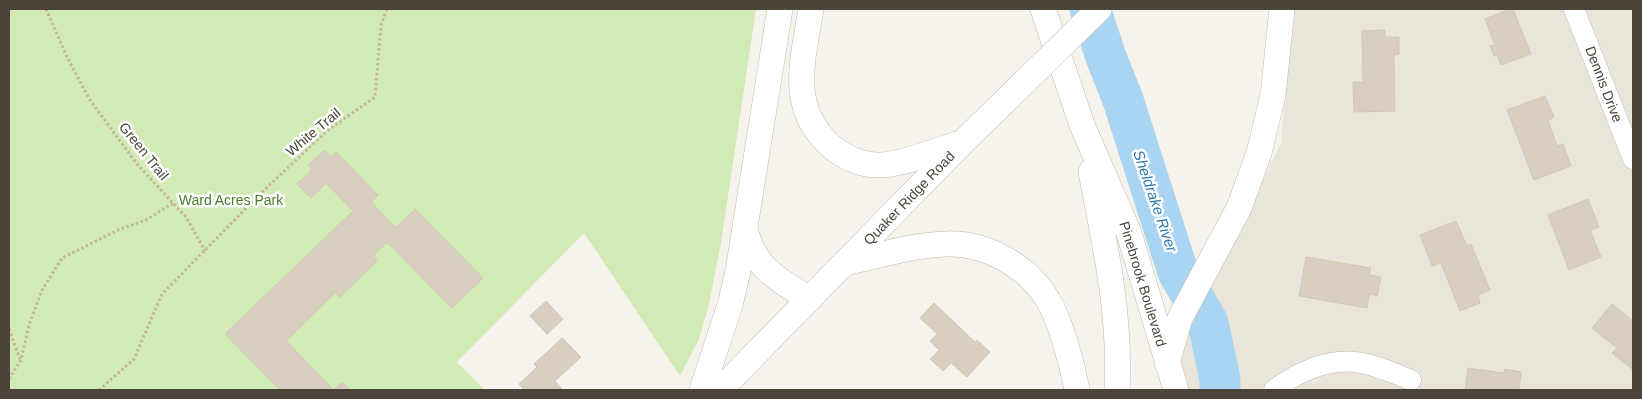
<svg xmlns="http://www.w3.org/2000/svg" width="1642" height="399" viewBox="0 0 1642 399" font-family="Helvetica,sans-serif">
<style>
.residential{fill:#eae5da}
.green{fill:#d2eab5}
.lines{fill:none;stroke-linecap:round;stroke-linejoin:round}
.river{stroke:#a9d4f2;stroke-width:41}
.building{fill:#d8cfc1;stroke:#d3c7b4}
.minor-casing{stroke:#c2bbae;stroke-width:21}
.tertiary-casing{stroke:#c2bbae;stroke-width:26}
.path{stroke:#c4b79f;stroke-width:3;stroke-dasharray:2.5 2.5;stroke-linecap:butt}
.minor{stroke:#fff;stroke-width:20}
.tertiary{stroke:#fff;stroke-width:25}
.tertiary-bridge-casing{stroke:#c2bbae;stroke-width:26;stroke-linecap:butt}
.tertiary-bridge{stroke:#fff;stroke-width:25}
.labels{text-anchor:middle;stroke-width:5;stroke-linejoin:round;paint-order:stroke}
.street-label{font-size:14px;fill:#4b4439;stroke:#fff}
.park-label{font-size:14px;fill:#4a7f2a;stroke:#fff}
.water-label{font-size:15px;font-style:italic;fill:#2e7ab2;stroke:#fff}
</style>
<rect width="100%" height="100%" fill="#f6f3ec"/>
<path class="residential" d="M1291 9H1633V390H1186L1176 360 1281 143Z"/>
<path class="green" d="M9 9H756L721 243 709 304 699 339 680 376 584 233 457 362 485 390H9Z"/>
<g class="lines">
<path class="river" d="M1090 9 1106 57 1123 100 1178 272 1208 323 1220 379V390"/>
</g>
<path class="building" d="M1511 9H1513L1531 54 1501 65 1497 55 1494 56 1490 46 1495 45 1485 19Z
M1385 30V37H1399V54L1394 55 1395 111 1354 112 1353 82H1363L1362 31Z
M1545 96 1554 117 1548 120 1557 146 1563 144 1571 166 1534 180 1507 110Z
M325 150 331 157 336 152 378 195 371 202 396 228 415 209 483 278 452 308 387 242 373 256 377 261 340 297 335 293 286 341 334 390H280L225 334 353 211 326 183 311 198 297 184 312 170 308 165Z
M1588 199 1599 227 1590 230 1601 257 1569 270 1548 215Z
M1456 221 1467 246 1471 244 1490 290 1478 295 1480 303 1460 311 1441 263 1432 266 1420 235Z
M1306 257 1371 268 1369 275 1381 277 1377 296 1369 294 1367 308 1299 296Z
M546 301 563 319 547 334 530 316Z
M934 303 975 342 977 340 990 352 967 377 951 363 943 371 930 359 939 350 930 341 937 334 920 318Z
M1612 304 1633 321 1632 369 1612 353 1617 348 1592 328Z
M562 338 581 357 555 381 562 389 524 390 519 384 537 367 534 364Z
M1468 368 1504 373 1505 369 1521 372 1519 390H1465Z
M342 382 350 390H334Z"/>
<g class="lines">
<g class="minor-casing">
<path id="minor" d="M1574 9 1633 159
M1274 390C1296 373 1326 359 1355 362 1374 364 1393 373 1411 380"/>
</g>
<g class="tertiary-casing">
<path id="tertiary" d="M811 9C803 60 787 108 832 147 845 158 864 166 881 165 902 165 941 149 962 142
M1043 9 1082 125 1129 233 1176 390
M1091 172C1105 244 1121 316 1117 390
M745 229C755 269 777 279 810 299
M845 263C878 256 912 245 946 244 985 242 1028 266 1048 300 1061 322 1072 364 1077 390
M1167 363 1180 318 1239 208 1259 153 1273 95 1282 9
M702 390 730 305 738 271 780 9
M720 390 964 141"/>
</g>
<path class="path" d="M46 9 68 59 90 100 137 164 186 217 205 251
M9 329 20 359
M9 379 21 360 29 325 42 290 62 258 118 230 146 220 173 203
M99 390 134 359 162 294 263 191 328 130 375 97 381 25 387 9"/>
<use href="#minor" class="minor"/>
<use href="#tertiary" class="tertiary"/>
<g class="tertiary-bridge-casing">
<path id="tertiary-bridge" d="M964 141 1099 9"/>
</g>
<use href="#tertiary-bridge" class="tertiary-bridge"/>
</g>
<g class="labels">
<g class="street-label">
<text transform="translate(1604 84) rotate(69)" y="5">Dennis Drive</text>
<text transform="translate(313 132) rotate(-40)" y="5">White Trail</text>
<text transform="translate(144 151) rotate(51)" y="5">Green Trail</text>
<text transform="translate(909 198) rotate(-46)" y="5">Quaker Ridge Road</text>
<text transform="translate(1143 284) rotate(73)" y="5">Pinebrook Boulevard</text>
</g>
<g class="park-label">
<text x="231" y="205">Ward Acres Park</text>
</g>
<g class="water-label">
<text transform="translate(1155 201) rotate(71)" y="5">Sheldrake River</text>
</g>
</g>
<rect width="1642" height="399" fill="none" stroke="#4b4439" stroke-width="20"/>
</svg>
